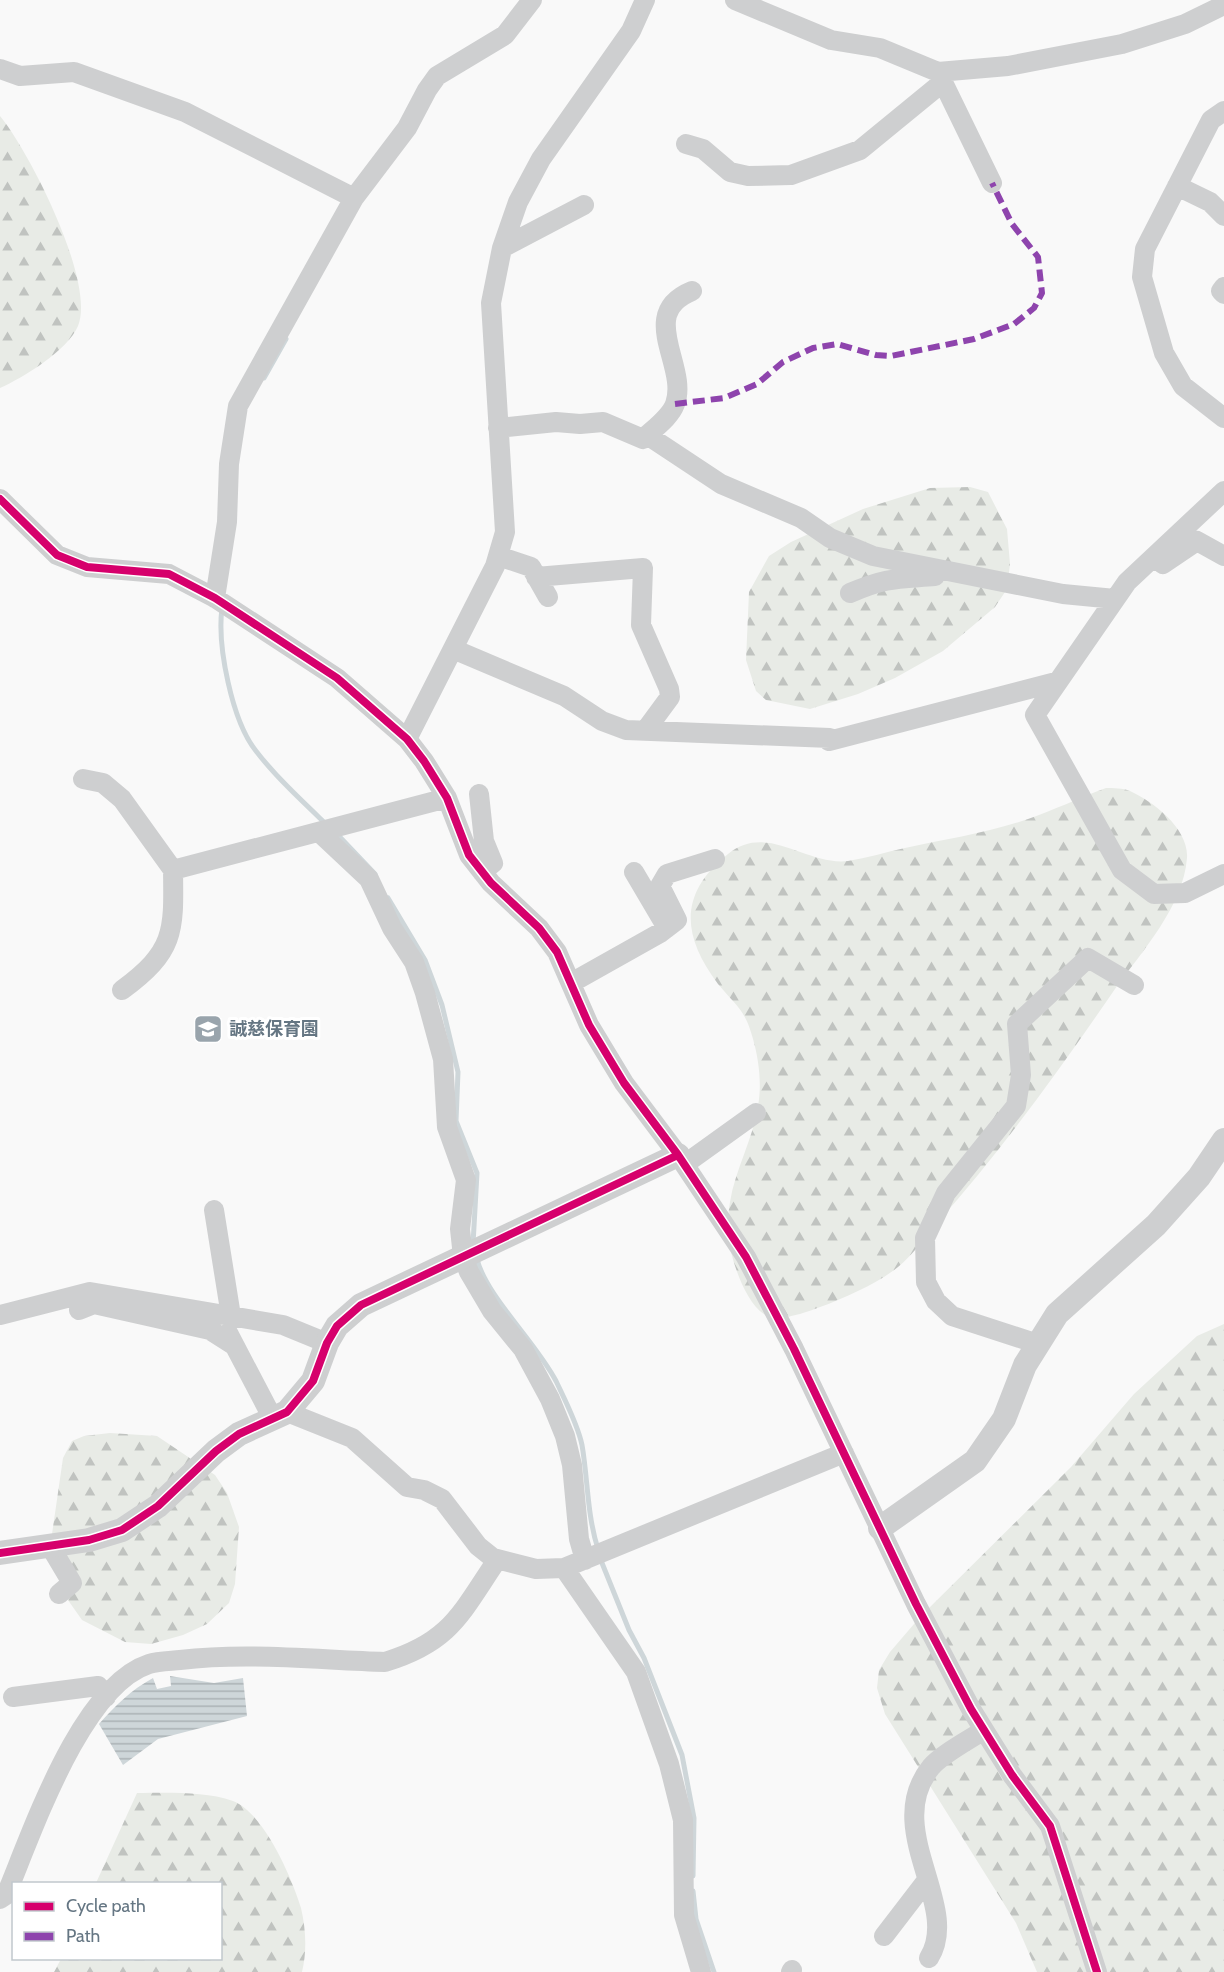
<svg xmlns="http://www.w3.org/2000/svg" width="1224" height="1972" viewBox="0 0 1224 1972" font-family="Cabin,'Noto Sans JP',sans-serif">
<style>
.forest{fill:url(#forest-firs)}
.water{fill:url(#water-rules)}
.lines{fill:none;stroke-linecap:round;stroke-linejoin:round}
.stream{stroke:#ced6d9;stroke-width:5}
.minor{stroke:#cecfd0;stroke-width:20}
.tertiary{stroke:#cecfd0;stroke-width:24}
.quiet{stroke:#8e44ad;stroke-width:6;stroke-dasharray:12 6;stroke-linecap:butt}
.cycleway-casing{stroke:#fff;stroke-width:11}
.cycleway{stroke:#d6006c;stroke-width:8}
.labels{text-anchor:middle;stroke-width:6;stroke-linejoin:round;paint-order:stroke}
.poi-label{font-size:18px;font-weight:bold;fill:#657683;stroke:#fff;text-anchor:start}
</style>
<defs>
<pattern id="forest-firs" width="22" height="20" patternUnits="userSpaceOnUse" patternTransform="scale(1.5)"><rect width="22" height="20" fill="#e8ebe6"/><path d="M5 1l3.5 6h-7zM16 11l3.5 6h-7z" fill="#c0c3c0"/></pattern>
<pattern id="water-rules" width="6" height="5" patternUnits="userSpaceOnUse" patternTransform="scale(1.5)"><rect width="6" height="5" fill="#ced6d9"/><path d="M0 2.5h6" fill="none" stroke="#abb2b5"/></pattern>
</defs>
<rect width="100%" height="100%" fill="#f9f9f9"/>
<path class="forest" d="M0 116C29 151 96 282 78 326 68 350 23 378 0 388Z
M970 487 988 492 1007 529 1010 564 1007 589 995 607 943 651 895 678 858 694 810 709 766 700 756 691 746 660 749 592 769 556 791 542 863 509 930 488Z
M1106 788C1113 788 1123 788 1130 791 1154 802 1189 829 1187 858 1183 907 1142 951 1115 989 1060 1069 1002 1150 937 1223 925 1237 913 1255 898 1267 875 1286 829 1305 800 1314 794 1315 782 1319 776 1319 746 1316 728 1251 727 1227 727 1220 729 1210 730 1202 735 1170 753 1139 758 1106 762 1085 759 1060 753 1039 745 1009 736 1006 718 984 682 936 678 894 728 854 767 822 806 866 848 861 867 858 886 852 905 848 946 839 988 833 1028 819 1054 810 1079 798 1106 788Z
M1224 1324V1972H1037L1016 1923 885 1714 877 1688 879 1670 890 1652 920 1617 1071 1467 1134 1394 1197 1336Z
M110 1433 157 1436 215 1475 227 1493 239 1527 235 1584 229 1603 207 1624 183 1635 151 1644 125 1642 82 1620 63 1593 52 1534 63 1458 72 1441 84 1436Z
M137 1793C167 1793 204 1791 233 1801 264 1813 292 1878 301 1908 306 1929 307 1952 302 1972H54L61 1959 220 1958V1884L96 1883Z"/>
<path class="water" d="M170 1676 214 1683 243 1678 247 1716 158 1739 123 1765 99 1724C116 1705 131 1690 153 1678L157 1689 171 1686Z"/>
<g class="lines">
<path class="stream" d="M264 378 286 339
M222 608C217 646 232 721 256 751 276 777 303 802 327 825
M336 833 375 874
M388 898 425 960 442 1005 458 1072 456 1121 477 1173 473 1244
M477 1259C486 1296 536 1342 556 1381 565 1400 578 1425 582 1445 588 1480 587 1515 598 1549
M600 1558 629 1630 644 1658 682 1755 694 1818 693 1876
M693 1891 696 1919 714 1972"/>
<path class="minor" d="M735 0 831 40 880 48 938 72 1008 66 1122 44 1185 24 1224 5
M0 69 20 76 74 72 185 112 354 198
M938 72 992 183
M1224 111 1211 120 1145 249 1142 277 1164 353 1183 386 1224 418
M686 144 703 149 730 172 748 176 791 175 860 150 943 82
M1177 186 1210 202 1224 216
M502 248 584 205
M1224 287 1221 291 1224 294
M498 428 556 422 580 424 603 422 643 439C653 429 670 418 675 404 689 366 636 314 692 291
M647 435 721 484 801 518 830 538 873 556 1063 594 1115 599
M1224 491 1127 582 1035 715 1122 870 1154 894 1185 893 1224 874
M0 499 57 555 87 567 169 574 215 598 337 678 407 739 424 761 447 798 469 855 491 883 539 928 557 952 589 1025 624 1083 678 1155 746 1257 794 1349 916 1604 971 1709 1012 1775 1050 1826 1097 1972
M498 556 531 567 548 597
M1154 557 1163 564 1197 541 1224 556
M536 577 643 568 641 625 669 689 670 697 645 731
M850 593C887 577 897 579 935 576
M215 598 227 522 229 464 238 406 354 198 407 128 427 90 437 76 505 35 532 0
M453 649 564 696 602 721 626 730 830 738 829 741 1056 682
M407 739 495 566 505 532 491 303 502 248 518 202 541 159 631 31 645 0
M83 779 103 783 122 799 173 870
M479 794 484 841 493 863 482 872
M320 833 369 879 392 928 414 962 425 993 443 1059 447 1127 466 1180 460 1229 463 1257 469 1272 492 1311 523 1349 550 1399 565 1436 572 1465 579 1539 585 1560
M634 872 667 928
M571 983 660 933 677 920 660 886 667 874 715 859
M122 990C175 951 174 932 173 870L447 798
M685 1164 756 1113
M214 1210 231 1316
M79 1310 94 1304 210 1330 232 1344
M0 1315 90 1292 283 1325 327 1343
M228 1333 273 1419
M1038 1344 952 1316 936 1301 926 1282 925 1238 946 1193 1016 1106 1021 1075 1017 1024 1088 958 1134 985
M287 1412 352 1438 407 1487 424 1490 442 1499 478 1546 493 1558 536 1569 564 1568 844 1453
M50 1546 72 1583 59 1594
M564 1568 636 1672 669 1764 683 1820 684 1915 701 1972
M13 1697 98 1686 106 1697
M0 1899 6 1895C32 1833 81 1686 149 1664 158 1661 171 1661 180 1660 248 1652 318 1660 385 1662 451 1642 461 1613 497 1560
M884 1936 927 1880
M929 1958C962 1905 881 1829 931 1767 942 1754 969 1740 984 1730
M791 1972 792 1970"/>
<path class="tertiary" d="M880 1528 975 1461 1004 1419 1025 1365 1057 1314 1156 1225 1199 1177 1224 1140
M0 1553 89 1540 122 1530 158 1506 216 1451 239 1434 287 1412 313 1381 327 1343 337 1326 361 1305 678 1155"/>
<path class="quiet" d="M675 404 724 398 757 384 783 362 813 348 837 344 876 355 891 356 974 339 1014 324 1034 308 1042 293 1038 257 1012 224 992 183"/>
<g class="cycleway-casing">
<path id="cycleway" d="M0 499 57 555 87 567 169 574 215 598 337 678 407 739 424 761 447 798 469 855 491 883 539 928 557 952 589 1025 624 1083 678 1155 746 1257 794 1349 916 1604 971 1709 1012 1775 1050 1826 1097 1972
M0 1553 89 1540 122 1530 158 1506 216 1451 239 1434 287 1412 313 1381 327 1343 337 1326 361 1305 678 1155"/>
</g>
<use href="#cycleway" class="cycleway"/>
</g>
<defs>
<g id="school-square" transform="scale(1.5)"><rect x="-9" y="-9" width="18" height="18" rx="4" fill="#99a4ac" stroke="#fff"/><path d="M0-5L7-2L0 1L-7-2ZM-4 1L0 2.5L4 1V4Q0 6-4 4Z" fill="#fff"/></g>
</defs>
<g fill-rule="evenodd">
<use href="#school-square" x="208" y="1029"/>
</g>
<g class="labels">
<g class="poi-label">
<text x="229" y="1035">誠慈保育園</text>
</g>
</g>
<rect x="12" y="1882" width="210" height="78" fill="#ffffff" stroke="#c1c8cd" stroke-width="1.5"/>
<rect x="24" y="1902" width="30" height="9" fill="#d6006c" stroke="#c1c8cd" stroke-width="1.5"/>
<text x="66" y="1912" font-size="18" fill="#657683">Cycle path</text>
<rect x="24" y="1932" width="30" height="9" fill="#8e44ad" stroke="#c1c8cd" stroke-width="1.5"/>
<text x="66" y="1942" font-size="18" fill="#657683">Path</text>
</svg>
